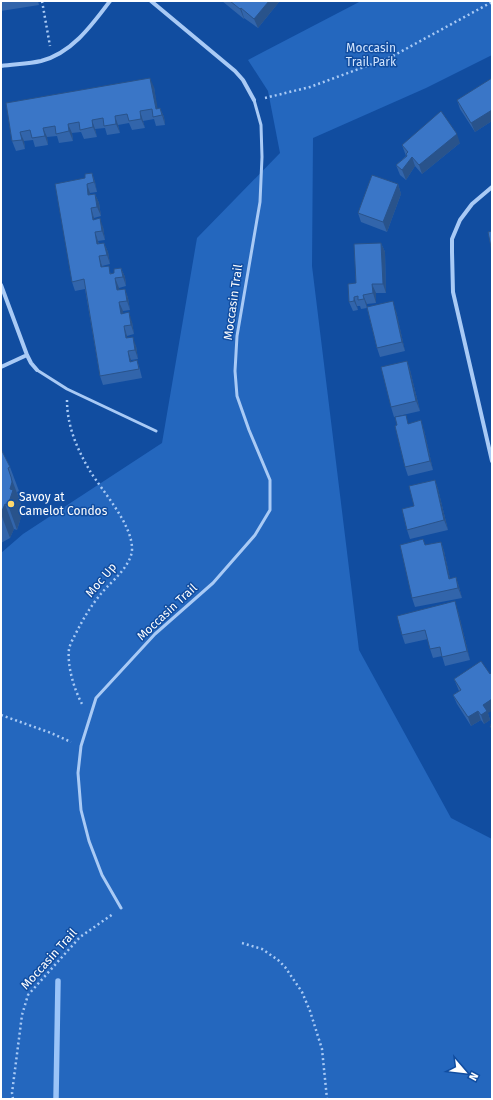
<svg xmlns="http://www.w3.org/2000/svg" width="493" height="1100" viewBox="0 0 493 1100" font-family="'Fira Sans',sans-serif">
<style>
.park{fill:#2467be}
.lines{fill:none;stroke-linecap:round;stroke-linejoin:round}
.stream{stroke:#9bc4f8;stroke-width:5.5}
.path{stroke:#a9caf5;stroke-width:2.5;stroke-dasharray:2 3;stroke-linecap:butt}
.service{stroke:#a9caf5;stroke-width:3}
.minor{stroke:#a9caf5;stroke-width:4}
.wall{fill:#3265ab}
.shaded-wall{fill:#29538b}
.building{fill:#3a76c7;stroke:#29538b}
.poi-dot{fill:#ffd86d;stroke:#114da0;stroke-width:1.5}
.labels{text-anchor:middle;stroke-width:3;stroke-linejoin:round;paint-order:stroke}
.park-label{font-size:12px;fill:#d2e5fe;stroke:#114da0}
.street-label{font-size:12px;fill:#fff;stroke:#114da0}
.poi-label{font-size:12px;fill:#fff;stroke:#114da0;text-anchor:start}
</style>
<rect width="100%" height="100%" fill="#114da0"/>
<path class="park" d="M361 1H492V55L426 88 313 138 312 266 359 650 451 818 492 839V1099H1V553L23 534 162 443 197 238 280 153 268 91 248 60Z"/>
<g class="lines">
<path class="stream" d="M56 1099 58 981"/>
<path class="path" d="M42 1 50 46
M265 98 310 87 391 57 492 2
M67 400C67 426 77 449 90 471 103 492 133 525 132 550 131 564 116 578 107 587 93 602 84 617 75 635 73 639 70 644 69 649 67 666 74 689 82 704
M1 715 51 733 71 742
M242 943 262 949 278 960 285 967 302 992 310 1011 322 1049 327 1099
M13 1099 12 1093 22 1015 28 995 80 937 113 914"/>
<path class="service" d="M37 370 67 389 156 431
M121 908 102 875 89 841 81 810 78 773 81 746 96 698 155 634 213 583 255 535 270 510V480L249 430 237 396 235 371 237 336 260 202 262 157 261 125 254 100"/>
<path class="minor" d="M151 1 235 71 243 80 254 100
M1 66C14 64 28 64 41 61 72 53 92 25 110 1
M492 187 472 204 460 220 452 239V252L453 292 492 461
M1 285 27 355 31 363 37 370
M1 367 27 355"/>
</g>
<path class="wall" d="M1 1H38L39 5 1 11Z
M222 1H278L279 2 258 28 244 18V19Z
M492 79V121L475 132 460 109 457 100Z
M154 87 157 108H160L164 117 165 125 156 126 154 119 143 121 145 128 132 130 129 123 118 125 120 133 107 135 105 128 95 129 97 137 84 139 81 132 72 133 73 141 59 143 57 136 47 137 48 145 35 147 33 140 24 141 25 149 16 151 12 141 6 103Z
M460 143 422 174 415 166 406 180 400 175 396 165 406 156 402 145Z
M92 173 95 182 97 192 90 193V195L95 194 99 203 101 216 94 218V219L103 227 105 240 98 241 99 244 104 243 108 252 110 264 102 266 103 267 112 274 114 273 121 268 125 277 126 286 119 288V290L125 289 128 298 130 310 123 311V313L132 322 134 334 127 336V338L136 346 138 359 131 360V361L137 360 140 370 142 378 103 385 100 376 85 289 75 291 72 282 85 178Z
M398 184 401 194 387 232 361 222 358 213Z
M381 243 385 252 386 293H376V303L367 304V307L396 311 405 351 380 357 377 348 367 308 361 309 360 306H357L358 310 353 311 349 302 356 283Z
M407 361 410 370 420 411 394 417 391 407Z
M409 423 424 430 433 470 408 476 405 467Z
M1 449 10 467 19 491 17 492 20 501 21 506 20 509 22 514 17 530 14 529 10 538 1 543Z
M435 480 438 489 448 530 410 539 407 530 414 506Z
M423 539 425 545 441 542 444 551 450 579 456 577 459 587 462 598 415 607 412 598Z
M458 611 470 660 445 666 442 656 433 658 430 649 428 639 405 644 402 635Z
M454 679 488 713 490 720 484 724 481 720 471 726 457 704 453 695 459 691Z"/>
<path class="shaded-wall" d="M269 1H278L279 2 258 28 254 19Z
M241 8 244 18V19L240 9Z
M150 78 154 87 159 116 156 109Z
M160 108 164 117 165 125 162 115Z
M492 110V121L475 132 471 123Z
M140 111 143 121 145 128 141 119Z
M115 116 118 125 120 133 116 124Z
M92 120 95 129 97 137 93 127Z
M68 124 72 133 73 141 69 131Z
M43 128 47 137 48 145 45 136Z
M20 132 24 141 25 149 22 140Z
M457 134 460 143 422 174 419 165Z
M412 157 415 166 406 180 402 170Z
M92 173 95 182 97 192 94 182Z
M87 184 90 193 92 204 88 195Z
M398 184 401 194 387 232 383 222Z
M95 194 99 203 101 216 97 207Z
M91 208 94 218 96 229 93 220Z
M100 218 103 227 105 240 102 231Z
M95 232 98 241 100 253 97 244Z
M104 243 108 252 110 264 107 255Z
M381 243 385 252 386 293 383 284Z
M99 256 102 266 104 277 101 267Z
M121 268 125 277 126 286 123 277Z
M115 278 119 288 121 299 117 290Z
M372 284 376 293V303L373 293Z
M125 289 128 298 130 310 127 301Z
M363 295 367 304V308L364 299Z
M354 297 357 306 358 310 354 301Z
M393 301 396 311 405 351 402 342Z
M119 302 123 311 125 323 121 314Z
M129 312 132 322 134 334 131 325Z
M124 326 127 336 129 347 126 338Z
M133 337 136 346 138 359 135 350Z
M128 351 131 360 133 371 130 362Z
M407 361 410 370 420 411 416 401Z
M421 420 424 430 433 470 430 461Z
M11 477 20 501 21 506 20 509 22 514 17 530 8 505Z
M435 480 438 489 448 530 444 520Z
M5 504 14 529 10 538 1 514V513Z
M441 542 444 551 452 588 449 579Z
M456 577 459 587 462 598 458 588Z
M455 601 458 611 470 660 467 651Z
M492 699V711L488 713 490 720 484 724 481 715 483 705Z
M478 711 481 720 471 726 468 717Z"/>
<path class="building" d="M230 1H269L254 19 241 8 240 9Z
M150 78 156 109 160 108 162 115 153 117 152 109 140 111 141 119 129 121 127 114 115 116 116 124 104 126 103 118 92 120 93 127 80 130 79 122 68 124 69 131 56 134 55 126 43 128 45 136 32 138 30 130 20 132 22 140 12 141 6 103Z
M492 78V110L471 123 457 100Z
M441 111 457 134 419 165 412 157 402 170 396 165 407 156 406 154 408 152 402 145Z
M92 173 94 182 87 184 88 195 95 194 97 207 91 208 93 220 100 218 102 231 95 232 97 244 104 243 107 255 99 256 101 267 109 266 110 274 114 273V269L121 268 123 277 115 278 117 290 125 289 127 301 119 302 121 314 129 312 131 325 124 326 126 338 133 337 135 350 128 351 130 362 137 360 139 369 100 376 84 279 72 282 55 184 85 178V174Z
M372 175 398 184 383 222 358 213Z
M492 231V252L488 232Z
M381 243 383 284H372L373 293 363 295 364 299 358 300V296L354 297V301L349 302 348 284 356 283 354 244Z
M393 301 402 342 377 348 367 307Z
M407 361 416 401 391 407 381 367Z
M406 415 408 424 421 420 430 461 405 467 395 426 397 425 395 417Z
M1 449 10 467 8 468 11 477 12 482 10 489 13 490 8 505 5 504 1 513Z
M435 480 444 520 407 530 402 509 414 506 409 486Z
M423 539 425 545 441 542 449 579 456 577 458 588 412 598 400 545Z
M455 601 467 651 442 657 440 647 430 649 425 630 402 635 397 616Z
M481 661 490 674 492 672V699L483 705 487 711 481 715 478 711 468 717 453 695 461 690 454 679Z
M492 723V729L490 727 491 724Z"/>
<circle class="poi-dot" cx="11" cy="504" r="4"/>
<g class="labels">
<g class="park-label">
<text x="371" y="52">Moccasin<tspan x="371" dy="14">Trail Park</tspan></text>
</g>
<g class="street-label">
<text transform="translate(233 302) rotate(-82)" y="4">Moccasin Trail</text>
<text transform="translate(101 580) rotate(-50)" y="4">Moc Up</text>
<text transform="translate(167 612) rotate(-43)" y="4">Moccasin Trail</text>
<text transform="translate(49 959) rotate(-48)" y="4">Moccasin Trail</text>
</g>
<g class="poi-label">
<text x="19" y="501">Savoy at<tspan x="19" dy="14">Camelot Condos</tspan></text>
</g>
</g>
<rect width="493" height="1100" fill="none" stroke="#ffffff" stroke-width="4"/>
<g transform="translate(465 1072) rotate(118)" stroke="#114da0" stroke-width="3" paint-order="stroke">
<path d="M0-3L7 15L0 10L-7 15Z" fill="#ffffff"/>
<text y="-6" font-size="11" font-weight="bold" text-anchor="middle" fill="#ffffff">N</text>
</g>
</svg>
